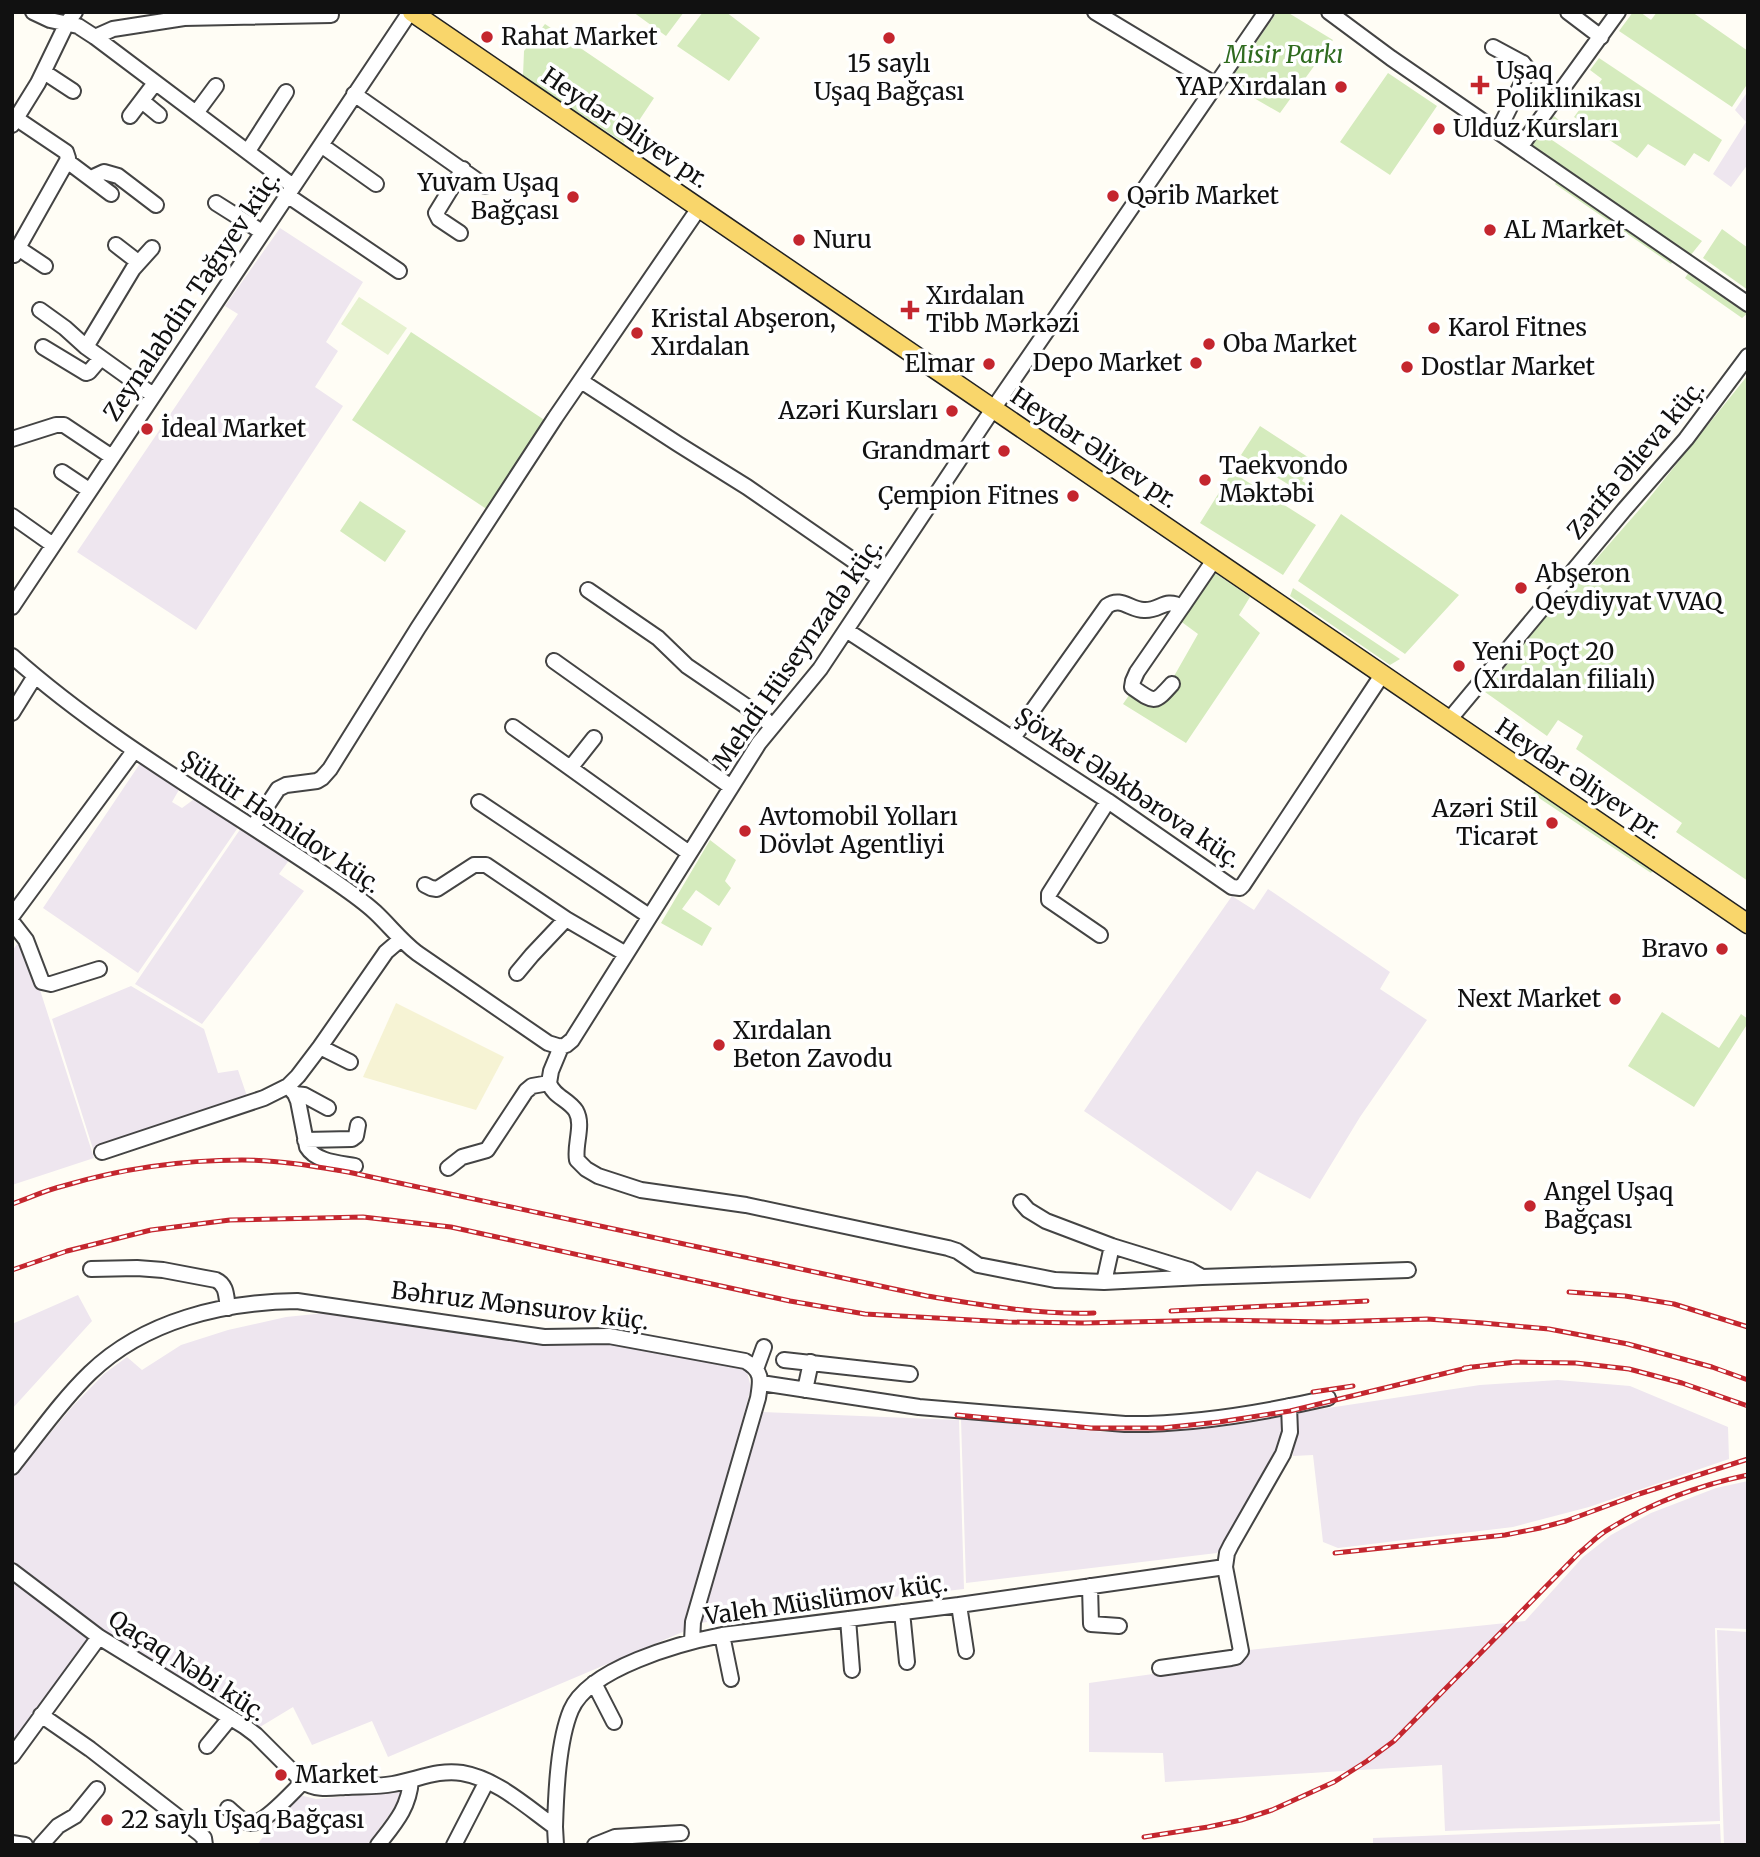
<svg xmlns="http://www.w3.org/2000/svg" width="1760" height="1857" viewBox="0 0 1760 1857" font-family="Merriweather,serif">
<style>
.industrial{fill:#eee6ef}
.farmland{fill:#f6f3d4}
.green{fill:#d5ebbd}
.pitch{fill:#e6f2cf}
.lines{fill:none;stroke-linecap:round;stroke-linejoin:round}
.minor-casing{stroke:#444;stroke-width:18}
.major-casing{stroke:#222;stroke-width:21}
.minor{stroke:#fff;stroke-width:14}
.major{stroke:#f9d66b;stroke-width:18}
.rail-casing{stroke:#c4262e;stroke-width:5}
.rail{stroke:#fff;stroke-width:2.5;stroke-dasharray:8;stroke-linecap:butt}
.poi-dot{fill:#c4262e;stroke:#fff;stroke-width:2.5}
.labels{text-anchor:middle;stroke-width:7;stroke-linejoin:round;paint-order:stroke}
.poi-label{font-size:24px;fill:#111;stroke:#fff;text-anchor:start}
.park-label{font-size:24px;font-style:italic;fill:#2f6b1f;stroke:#fff}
.street-label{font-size:24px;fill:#111;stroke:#fff}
</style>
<rect width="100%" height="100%" fill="#fffdf5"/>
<path class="industrial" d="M1748 91V164L1731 187 1713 174 1746 122 1735 110Z
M280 228 363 282 326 342 338 351 315 387 343 406 196 630 77 552 238 314 225 306Z
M141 762 180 788 172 802 182 808 197 797 239 826 138 973 43 908Z
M241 828 290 859 279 874 304 891 202 1024 135 984Z
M1268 889 1390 972 1380 989 1427 1020 1360 1117 1310 1199 1257 1171 1231 1211 1084 1111 1141 1026 1232 896 1254 910Z
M21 939 24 940 94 1158 12 1185V951Z
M131 986 204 1029 218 1073 238 1070 248 1099 93 1149 52 1019Z
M78 1295 92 1321 12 1409V1324Z
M335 1312 440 1331 558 1344 603 1341 746 1367 751 1388 685 1631 388 1757 372 1721 312 1745 293 1707 260 1727 185 1680 99 1629 12 1562V1479L72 1407 104 1374 127 1357 142 1370 181 1345 228 1330 286 1317Z
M1558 1380 1630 1386 1728 1427 1729 1459 1589 1507 1513 1527 1338 1548 1323 1542 1313 1455 1293 1456 1295 1413 1480 1385Z
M760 1412 959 1420 964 1589 857 1601 700 1623Z
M1286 1415 1284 1443 1217 1553 966 1583 961 1419 1105 1432H1159Z
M1748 1481V1629L1715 1628 1720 1821 1445 1831 1442 1765 1165 1782 1163 1753 1089 1752V1683L1238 1662 1249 1650 1525 1621 1583 1557 1611 1535 1651 1513 1716 1488Z
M12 1576 92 1637 12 1748Z
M1717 1630 1748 1632V1845H1724Z
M403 1791 404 1795 367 1845H257L295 1794 316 1799Z
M1720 1824 1721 1845H1373V1838Z"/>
<path class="farmland" d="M396 1003 504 1057 476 1110 363 1077Z"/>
<path class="green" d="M633 12H684L666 36Z
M703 12H726L760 38 729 81 677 46Z
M1277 12H1287L1333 40 1280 113 1228 83Z
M1633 12H1640L1651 20 1657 12H1692L1748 51V83L1732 107 1619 31Z
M545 24 654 98 624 143 523 76 524 51Z
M1599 58 1722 140 1709 162 1694 153 1685 166 1648 144 1637 158 1574 117 1602 79 1590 70Z
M1388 73 1437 106 1390 175 1340 142Z
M1554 116 1560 121 1549 138 1702 241 1690 256 1531 144Z
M1558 180 1674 260 1671 264 1555 184Z
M1722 229 1748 248V290L1703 258Z
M1689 272 1748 313 1742 318 1685 278Z
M411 332 546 421 488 510 352 420Z
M1748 375V881L1676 832 1682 823 1576 749 1583 736 1558 720 1547 736 1485 692 1548 614 1646 502Z
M1260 426 1314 461 1302 481 1316 489 1310 498 1241 455Z
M1232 472 1316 525 1283 575 1200 523Z
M360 501 406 531 385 562 340 531Z
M1341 514 1459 595 1405 654 1298 581Z
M1212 571 1250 597 1239 615 1260 633 1186 743 1123 704 1136 685 1161 699 1198 634 1179 620Z
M1293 588 1400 659 1390 665 1290 596Z
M1536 790 1654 869 1651 873 1533 794Z
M710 840 736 860 725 881 731 888 719 906 696 890 682 909 712 928 702 946 661 923Z
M1662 1012 1719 1048 1741 1014 1748 1019V1023L1694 1107 1628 1066Z"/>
<path class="pitch" d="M359 297 407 328 388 355 341 324Z"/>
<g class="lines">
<g class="minor-casing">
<path id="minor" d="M33 12 50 20 78 26 95 37 293 186
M1095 12 1216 85
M1329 12 1391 58 1748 304
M1568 12 1601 37
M95 37 113 29 184 18 331 15
M1493 47 1523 63 1527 68V73L1498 131
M44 72 73 91
M354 94 485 186
M142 101 159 115
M196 113 216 86
M130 116 155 83
M17 119 66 152 68 158 67 161 111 194
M12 125 38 83 67 23 75 12
M321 145 376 184
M1521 146 1618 12
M248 151 286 92
M91 178 104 172 118 176 156 205
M287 195 399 271
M216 203 262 232
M460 233 439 219 436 213 463 169
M116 245 138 262
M18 248 45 266
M14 255 67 161
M40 310 65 328 86 347 153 395
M43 347 86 373 89 372 101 358
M86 347 133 269 152 248
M581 381 678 444 747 487 880 579
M12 439 56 425H64L112 457
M62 472 89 490
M12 516 53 545
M588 590 658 638 687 666 765 719 771 727
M12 607 410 12
M846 630 1108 801 1232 887 1240 888 1243 885 1382 675
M12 656C111 744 228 808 337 883 350 892 363 901 375 912 390 926 401 941 417 953L548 1043 561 1047
M554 661 731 787
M1172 684C1154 704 1155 703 1132 687L1133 681 1137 672 1182 607
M12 713 35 676
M1449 720 1624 510 1686 439 1748 356
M513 727 689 853
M1013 738 1107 606C1121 596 1130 610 1144 610 1161 611 1164 597 1182 607L1214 560
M571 767 594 738
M479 802 649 916
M253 827 278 789 286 785 317 781 322 778 330 769 418 628 555 418 699 208
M425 885 431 888 437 889 474 865H486L566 919 626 954
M12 916 134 751
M12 922 26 940 42 982 51 984 99 969
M1100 935 1049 900V894L1108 801
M517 973 532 955 566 919
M320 1047 350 1062
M561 1047 566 1045 572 1040 759 743 820 669 993 409 1266 12
M561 1047 551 1071 549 1083C554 1097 568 1099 576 1111 584 1125 574 1145 577 1160L586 1169 598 1176 641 1190 746 1205 948 1248 957 1251 978 1265 1055 1280 1104 1282 1202 1277
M288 1086 295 1094 298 1101 307 1147C316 1162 339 1163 355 1166
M295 1094 304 1095 328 1108
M305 1140 352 1139 356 1136 358 1125
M102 1152 264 1098 288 1086 298 1076 320 1047 386 952 400 940
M448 1168 462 1157 487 1150 526 1091 532 1086 549 1083
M1021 1202 1028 1210 1046 1221 1112 1246 1190 1270 1202 1277 1408 1270
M91 1269 137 1268 163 1270 216 1280C227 1285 226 1296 228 1308
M1104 1282 1112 1246
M784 1360 910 1374
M756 1369 764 1347
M761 1383 919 1407 1125 1424C1192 1425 1262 1413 1328 1398
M805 1390 811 1362
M12 1467C37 1436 61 1401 90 1373 145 1320 224 1302 297 1301L544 1337 609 1336 745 1361C763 1371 761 1380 758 1398L693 1622 692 1641
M12 1571 99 1637 244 1726 256 1735 303 1782C316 1790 329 1788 345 1787 361 1786 377 1787 393 1784 417 1780 438 1769 462 1773 497 1779 527 1807 555 1827L556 1845
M1090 1586 1091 1624 1119 1626
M959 1605 966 1651
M902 1612 907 1662
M848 1619 852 1670
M722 1635 731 1679
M1160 1668 1231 1658 1236 1657 1241 1651 1225 1567 1227 1553 1231 1545 1283 1454 1290 1432 1289 1406
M594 1683 614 1722
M41 1715 90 1749 200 1834 204 1838 205 1845
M207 1746 230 1718
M12 1756 99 1637
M228 1808C234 1813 243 1823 251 1823 265 1824 293 1791 303 1782
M555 1827C556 1793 558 1741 571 1710 589 1668 681 1643 722 1635L959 1605 1225 1567
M12 1843 25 1845
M41 1845 58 1826 75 1816 97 1789
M378 1845C395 1823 409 1808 411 1780
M454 1845 487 1781
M595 1845 615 1837 681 1833"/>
</g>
<g class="major-casing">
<path id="major" d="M412 12 1748 924"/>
</g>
<use href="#minor" class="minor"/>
<use href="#major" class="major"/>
<g class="rail-casing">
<path id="rail" d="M12 1204C29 1198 46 1190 63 1186 120 1169 183 1160 242 1160 278 1160 313 1166 348 1172L927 1296C982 1305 1039 1315 1094 1313
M12 1270 67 1251 151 1230 230 1220 363 1217 451 1227 790 1301 865 1314 1008 1322 1084 1323 1217 1320 1328 1322 1427 1319 1483 1323 1549 1329 1628 1344 1712 1367 1748 1380
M1569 1292 1625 1296 1674 1304 1748 1327
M1171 1311 1367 1301
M1464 1368 1516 1362 1576 1363 1629 1369 1682 1383 1748 1406
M1313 1392 1353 1386
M957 1415 1091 1428H1162L1219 1422 1290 1411 1471 1367
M1335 1553 1505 1535 1540 1528 1566 1521 1639 1494 1748 1459
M1144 1837 1208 1827 1241 1820 1272 1810 1334 1782 1367 1761 1394 1741 1579 1553C1589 1545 1598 1535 1609 1529 1651 1503 1700 1485 1748 1475"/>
</g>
<use href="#rail" class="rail"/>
</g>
<g class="poi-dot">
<circle cx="487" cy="37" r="7"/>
<circle cx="889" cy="38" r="7"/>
<path d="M1476.5 74.5h7v7h7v7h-7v7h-7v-7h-7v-7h7z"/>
<circle cx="1341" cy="87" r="7"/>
<circle cx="1439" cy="129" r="7"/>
<circle cx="1113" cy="196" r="7"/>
<circle cx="573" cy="197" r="7"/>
<circle cx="1490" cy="230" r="7"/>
<circle cx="799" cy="240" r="7"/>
<path d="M906.5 299.5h7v7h7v7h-7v7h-7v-7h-7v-7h7z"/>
<circle cx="1434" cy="328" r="7"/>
<circle cx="637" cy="333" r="7"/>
<circle cx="1209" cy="344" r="7"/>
<circle cx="1196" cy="363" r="7"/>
<circle cx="989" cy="364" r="7"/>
<circle cx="1407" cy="367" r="7"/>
<circle cx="952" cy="411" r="7"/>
<circle cx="147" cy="429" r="7"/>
<circle cx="1004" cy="451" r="7"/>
<circle cx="1205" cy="480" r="7"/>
<circle cx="1073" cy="496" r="7"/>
<circle cx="1521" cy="588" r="7"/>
<circle cx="1459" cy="666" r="7"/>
<circle cx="1552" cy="823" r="7"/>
<circle cx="745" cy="831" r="7"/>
<circle cx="1722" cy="949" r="7"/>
<circle cx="1615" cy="999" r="7"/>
<circle cx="719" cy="1045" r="7"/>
<circle cx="1530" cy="1206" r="7"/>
<circle cx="281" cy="1775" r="7"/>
<circle cx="107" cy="1820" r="7"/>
</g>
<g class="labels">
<g class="poi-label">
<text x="501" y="45">Rahat Market</text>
<text x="889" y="72" text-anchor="middle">15 saylı<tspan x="889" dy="28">Uşaq Bağçası</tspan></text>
<text x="1496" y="79">Uşaq<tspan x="1496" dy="28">Poliklinikası</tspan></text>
<text x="1327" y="95" text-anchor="end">YAP Xırdalan</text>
<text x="1453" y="137">Ulduz Kursları</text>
<text x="559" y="191" text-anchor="end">Yuvam Uşaq<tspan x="559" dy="28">Bağçası</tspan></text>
<text x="1127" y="204">Qərib Market</text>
<text x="1504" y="238">AL Market</text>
<text x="813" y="248">Nuru</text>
<text x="926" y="304">Xırdalan<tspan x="926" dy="28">Tibb Mərkəzi</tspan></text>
<text x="651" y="327">Kristal Abşeron,<tspan x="651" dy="28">Xırdalan</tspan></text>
<text x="1448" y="336">Karol Fitnes</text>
<text x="1223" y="352">Oba Market</text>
<text x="1182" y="371" text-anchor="end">Depo Market</text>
<text x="975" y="372" text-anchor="end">Elmar</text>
<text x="1421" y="375">Dostlar Market</text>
<text x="938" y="419" text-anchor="end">Azəri Kursları</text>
<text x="161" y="437">İdeal Market</text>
<text x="990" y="459" text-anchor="end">Grandmart</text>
<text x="1219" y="474">Taekvondo<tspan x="1219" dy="28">Məktəbi</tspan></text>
<text x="1059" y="504" text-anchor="end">Çempion Fitnes</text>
<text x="1535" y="582">Abşeron<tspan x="1535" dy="28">Qeydiyyat VVAQ</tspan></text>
<text x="1473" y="660">Yeni Poçt 20<tspan x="1473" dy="28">(Xırdalan filialı)</tspan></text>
<text x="1538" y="817" text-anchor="end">Azəri Stil<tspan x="1538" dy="28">Ticarət</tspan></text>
<text x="759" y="825">Avtomobil Yolları<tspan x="759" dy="28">Dövlət Agentliyi</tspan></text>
<text x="1708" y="957" text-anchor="end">Bravo</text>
<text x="1601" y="1007" text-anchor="end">Next Market</text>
<text x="733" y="1039">Xırdalan<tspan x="733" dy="28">Beton Zavodu</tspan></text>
<text x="1544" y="1200">Angel Uşaq<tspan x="1544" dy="28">Bağçası</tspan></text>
<text x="295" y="1783">Market</text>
<text x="121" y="1828">22 saylı Uşaq Bağçası</text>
</g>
<g class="park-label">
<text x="1284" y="63">Misir Parkı</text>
</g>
<g class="street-label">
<text transform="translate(625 128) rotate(34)" y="8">Heydər Əliyev pr.</text>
<text transform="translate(192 296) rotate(-56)" y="8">Zeynalabdin Tağıyev küç.</text>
<text transform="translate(1094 448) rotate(34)" y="8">Heydər Əliyev pr.</text>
<text transform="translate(1636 460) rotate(-50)" y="8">Zərifə Əlieva küç.</text>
<text transform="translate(798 654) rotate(-55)" y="8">Mehdi Hüseynzadə küç.</text>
<text transform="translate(1579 779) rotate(34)" y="8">Heydər Əliyev pr.</text>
<text transform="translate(1128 788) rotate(34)" y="8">Şövkət Ələkbərova küç.</text>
<text transform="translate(281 822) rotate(34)" y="8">Şükür Həmidov küç.</text>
<text transform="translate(520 1306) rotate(7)" y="8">Bəhruz Mənsurov küç.</text>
<text transform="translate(826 1600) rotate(-8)" y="8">Valeh Müslümov küç.</text>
<text transform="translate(187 1666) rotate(33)" y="8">Qaçaq Nəbi küç.</text>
</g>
</g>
<rect width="1760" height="1857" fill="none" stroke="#111111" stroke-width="28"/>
</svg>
